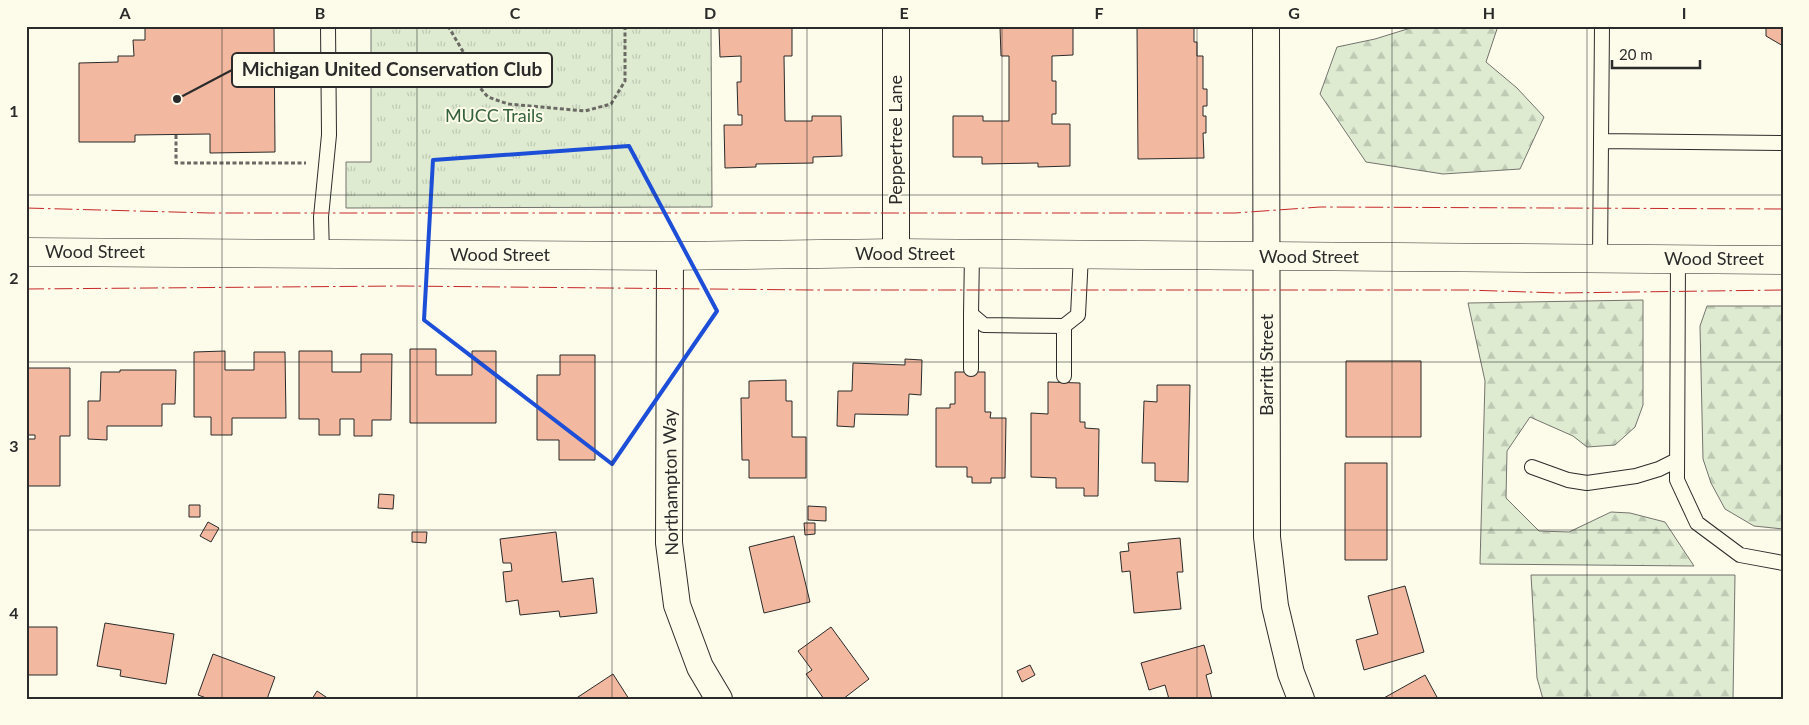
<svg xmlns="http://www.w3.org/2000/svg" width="1809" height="725" viewBox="0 0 1809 725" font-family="Lato,sans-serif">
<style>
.forest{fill:url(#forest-firs);stroke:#74746e}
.park{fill:url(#park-tufts);stroke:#74746e}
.building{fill:#f2b8a0;stroke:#2b2b2b}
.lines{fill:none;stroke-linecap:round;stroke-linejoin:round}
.lane-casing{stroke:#2b2b2b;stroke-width:16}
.street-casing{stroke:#2b2b2b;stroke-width:28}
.secondary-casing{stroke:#2b2b2b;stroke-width:29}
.path{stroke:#6a6964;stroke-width:3;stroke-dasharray:4 2.5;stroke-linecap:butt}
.lane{stroke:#fdfbea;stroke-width:14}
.street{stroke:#fdfbea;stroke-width:26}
.secondary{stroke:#fdfbea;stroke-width:28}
.power{stroke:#c62828;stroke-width:1;stroke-dasharray:18 4 2.5 4;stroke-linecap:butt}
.marked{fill:none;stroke:#1d4ed8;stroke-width:4;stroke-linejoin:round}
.grid{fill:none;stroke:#2b2b2b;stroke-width:1;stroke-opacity:0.55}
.labels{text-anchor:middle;stroke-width:4;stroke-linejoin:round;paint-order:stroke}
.park-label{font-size:18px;fill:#34623c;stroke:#fdfbea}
.street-label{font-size:18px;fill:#2b2b2b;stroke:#fdfbea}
.leader{fill:none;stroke:#2b2b2b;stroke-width:2}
.callout-dot{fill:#2b2b2b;stroke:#fdfbea;stroke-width:2}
.callout{fill:#fdfbea;stroke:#2b2b2b;stroke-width:2}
.callout-label{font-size:19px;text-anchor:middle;font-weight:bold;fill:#2b2b2b}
.neatline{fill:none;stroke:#2b2b2b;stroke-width:2}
.grid-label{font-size:16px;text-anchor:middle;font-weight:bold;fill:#2b2b2b}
</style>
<defs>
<pattern id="forest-firs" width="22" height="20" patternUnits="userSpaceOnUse" patternTransform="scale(1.25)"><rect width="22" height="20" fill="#deebd1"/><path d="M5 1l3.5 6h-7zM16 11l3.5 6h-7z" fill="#bfcab4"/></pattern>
<pattern id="park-tufts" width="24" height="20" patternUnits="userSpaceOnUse" patternTransform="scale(1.25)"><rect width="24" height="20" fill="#deebd1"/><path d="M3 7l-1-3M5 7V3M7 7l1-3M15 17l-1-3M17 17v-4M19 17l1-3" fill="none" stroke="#bfcab4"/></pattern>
</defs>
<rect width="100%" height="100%" fill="#fdfbea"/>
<path class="forest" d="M1417 26H1498L1486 62 1517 88 1544 117 1520 169 1443 174 1366 162 1320 94 1337 47 1375 39Z
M1643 300V405L1635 427 1615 445 1587 447 1573 436 1530 417 1507 451 1506 498 1539 531 1569 532 1611 512 1630 513 1665 522 1694 566 1480 564 1485 381 1468 303Z
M1707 306H1783V529L1754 526 1725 509 1711 483 1703 459 1700 326Z
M1531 575H1735L1733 699H1543L1537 678Z"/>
<path class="park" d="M371 26H711L712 207 346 208V162H371Z"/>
<path class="building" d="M145 26H274L275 152 210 153V134L135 135V142H79V63L118 62V56H134L133 40H145Z
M1073 26V55L1052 56V81H1056V114H1052V124H1070V166L1038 167V163L982 164V157H953V116H983V121H1009V56H1001L1000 27Z
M1137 26H1194V42H1197V56H1203V89H1207V106H1203V116H1206V133H1203L1204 158 1138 159Z
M1766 26H1783V46L1766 36Z
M792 27V56H784L785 121H812V116H841L842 156 813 157V163L756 164V167L725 168 724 125H742V115H738L737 82H741V56L720 57 719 28Z
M410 349H436V375H472V351H496V423H410Z
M225 351V370H254V352H285L286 418H232V435H211V417H194V352Z
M299 351H332V372H361V354H392L391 420H372V436H354V419H340V435H319V419H299Z
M560 355H595V460H559V440H537V375H560Z
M905 359 922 360 921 395 909 394 908 415 855 414 854 427 837 426 838 391H852L853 363 905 365Z
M1346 361H1421V437H1346Z
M26 368H70V436H60V486H26V439H35V435H26Z
M120 370H176L175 404H162V426H107V440L88 439V401H100L101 372H120Z
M955 372H985V412H991L990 418H1006L1005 478H991V483H972V477H967V467H936V408H950V404H955Z
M786 380V401H792V437H806V478H749V460H742L741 398H749V381Z
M1048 382 1080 383V422H1085V428L1099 429 1098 496H1084V488H1056V478L1031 477V413L1048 414Z
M1157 385H1190L1188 482 1155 481V463H1142L1144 401 1157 402Z
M1345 463H1387V560H1345Z
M379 494 394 495 393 509 378 508Z
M189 505H200V517H189Z
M808 506 826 507V521L808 520Z
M208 522 219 528 211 542 200 536Z
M804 523H815V534L805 535Z
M412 532H427L426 543 412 542Z
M556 532 562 582 593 578 597 613 560 617 559 611 520 615 518 600 506 602 503 572 512 571 511 563H503L500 539Z
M794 536 810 602 764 613 749 547Z
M1180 538 1183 572H1177L1181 609 1134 613 1130 571 1122 572 1120 552 1129 551 1128 543Z
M1405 586 1424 652 1364 670 1356 640 1378 634 1368 596Z
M105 623 174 634 166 684 120 676 121 670 97 666Z
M26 627H57V675H26Z
M831 627 869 679 843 699H824L806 674 812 670 798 651Z
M1204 645 1212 673 1206 675 1212 699H1169L1165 685 1149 690 1141 663Z
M213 654 275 677 267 699H209L198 695Z
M1030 665 1035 675 1022 682 1017 671Z
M613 674 629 699H575Z
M1425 675 1438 699H1382Z
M317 691 329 699H312Z"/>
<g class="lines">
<g class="lane-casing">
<path id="lane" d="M1601 141 1783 143
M322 254 321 217 329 135 328 26
M972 254 971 314 984 325 1064 326 1078 315 1081 255
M1600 259 1602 26
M1678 259 1677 480 1697 523 1740 555 1783 563
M971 314V369
M1064 326V376
M1532 467 1568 480 1587 483 1636 476 1659 469 1677 460"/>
</g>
<g class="street-casing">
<path id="street" d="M896 26V253
M1266 26 1267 537 1275 606 1291 673 1301 699
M670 256 669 543 677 605 700 667 719 699"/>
</g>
<g class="secondary-casing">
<path id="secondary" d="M26 252 670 256 896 253 1783 260"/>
</g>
<path class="path" d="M448 26 468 60 473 80 488 97 508 104 585 111 611 104 625 81V26
M176 135V163H306"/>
<use href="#lane" class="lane"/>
<use href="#street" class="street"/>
<use href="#secondary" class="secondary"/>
<path class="power" d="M26 208 210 213H1235L1320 207 1783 209
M26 289 401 286 813 290H1467L1559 293 1783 290"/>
</g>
<path class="marked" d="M629 146 717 311 612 464 424 320 433 160Z"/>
<path class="grid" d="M222 26V699M417 26V699M612 26V699M807 26V699M1002 26V699M1197 26V699M1392 26V699M1587 26V699M26 195H1783M26 362H1783M26 530H1783"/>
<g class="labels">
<g class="park-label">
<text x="494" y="122">MUCC Trails</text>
</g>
<g class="street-label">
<text transform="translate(896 140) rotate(-90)" y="6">Peppertree Lane</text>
<text x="95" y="258">Wood Street</text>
<text x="905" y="260">Wood Street</text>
<text x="500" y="261">Wood Street</text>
<text x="1309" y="263">Wood Street</text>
<text x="1714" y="265">Wood Street</text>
<text transform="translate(1267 365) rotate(-90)" y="6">Barritt Street</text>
<text transform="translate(671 482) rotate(-91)" y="6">Northampton Way</text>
</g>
</g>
<path class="leader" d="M177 99L232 70"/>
<circle class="callout-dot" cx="177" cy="99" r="5"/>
<rect class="callout" x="232" y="53" width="320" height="34" rx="5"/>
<g class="callout-label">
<text x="392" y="76">Michigan United Conservation Club</text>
</g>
<rect width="1809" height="725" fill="none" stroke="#fdfbea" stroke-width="55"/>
<path d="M1612 60v8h88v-8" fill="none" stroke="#2b2b2b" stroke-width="2.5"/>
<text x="1619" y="60" font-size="15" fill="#2b2b2b" stroke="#fdfbea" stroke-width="4" paint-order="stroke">20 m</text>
<rect x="28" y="28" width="1754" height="670" class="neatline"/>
<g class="grid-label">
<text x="125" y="19">A</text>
<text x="320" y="19">B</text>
<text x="515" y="19">C</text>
<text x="710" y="19">D</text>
<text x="904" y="19">E</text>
<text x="1099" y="19">F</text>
<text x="1294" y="19">G</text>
<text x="1489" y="19">H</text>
<text x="1684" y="19">I</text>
<text x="14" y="117">1</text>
<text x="14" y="284">2</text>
<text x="14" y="452">3</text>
<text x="14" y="619">4</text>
</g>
</svg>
